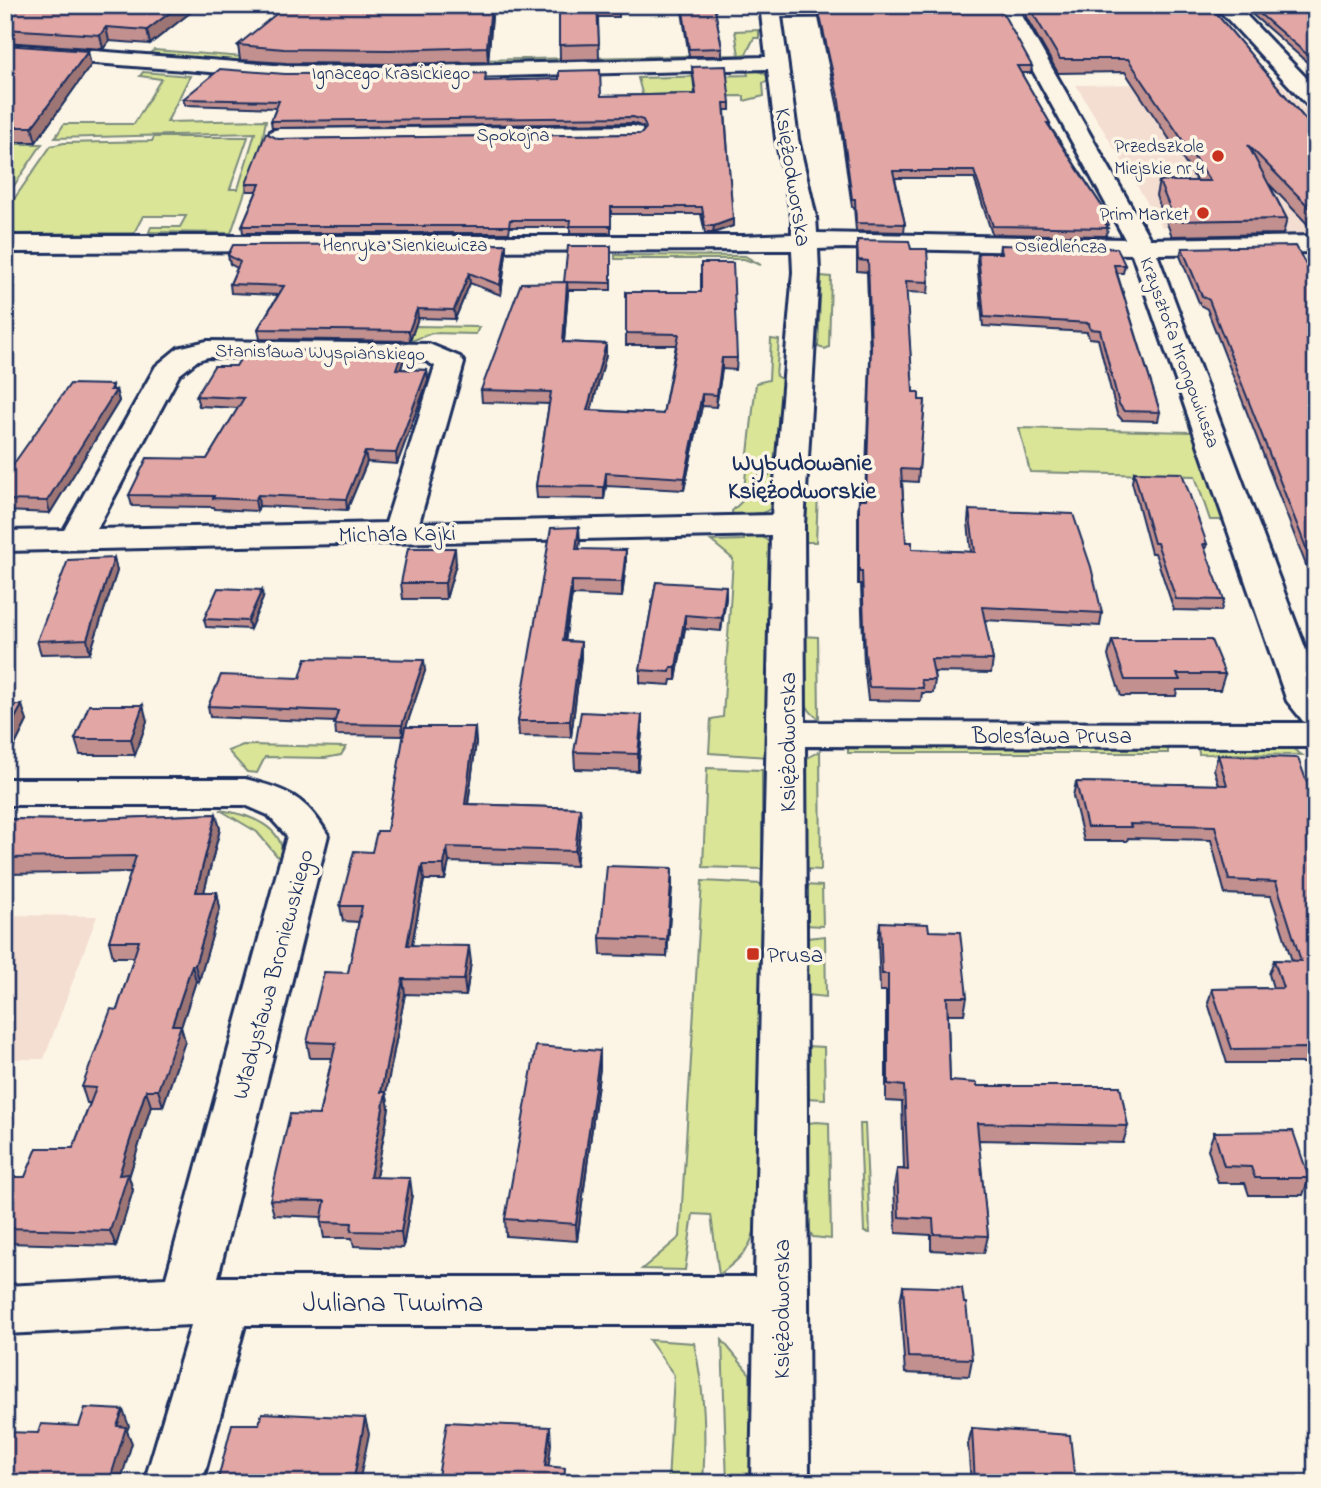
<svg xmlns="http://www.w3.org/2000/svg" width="1321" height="1488" viewBox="0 0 1321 1488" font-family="'Indie Flower',sans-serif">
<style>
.built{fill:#f4ded2}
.green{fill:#dae598;stroke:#7a8a7b;stroke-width:2}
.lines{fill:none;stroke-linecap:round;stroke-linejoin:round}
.minor-casing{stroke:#1b2f5e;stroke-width:6}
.minor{fill:#fcf5e5;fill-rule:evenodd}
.wall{fill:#c2908e;stroke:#1b2f5e;stroke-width:2}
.shaded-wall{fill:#9e7574;stroke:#1b2f5e;stroke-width:2}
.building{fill:#e2a7a5;stroke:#1b2f5e;stroke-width:2}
.poi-dot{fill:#c8321e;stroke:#fcf5e5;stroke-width:2.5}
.labels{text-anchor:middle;stroke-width:7;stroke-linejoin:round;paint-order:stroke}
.far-street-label{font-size:19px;fill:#1b2f5e;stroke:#fcf5e5}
.far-poi-label{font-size:19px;fill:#1b2f5e;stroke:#fcf5e5;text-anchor:end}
.street-label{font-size:23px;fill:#1b2f5e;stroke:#fcf5e5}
.poi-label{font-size:23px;fill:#1b2f5e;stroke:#fcf5e5;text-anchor:start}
.neighbourhood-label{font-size:24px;font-weight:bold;fill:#1b2f5e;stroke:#fcf5e5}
.near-street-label{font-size:28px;fill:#1b2f5e;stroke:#fcf5e5}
</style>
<rect width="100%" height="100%" fill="#fcf5e5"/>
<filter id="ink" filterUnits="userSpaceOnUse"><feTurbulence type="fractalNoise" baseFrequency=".0143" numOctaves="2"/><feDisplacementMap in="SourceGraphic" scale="14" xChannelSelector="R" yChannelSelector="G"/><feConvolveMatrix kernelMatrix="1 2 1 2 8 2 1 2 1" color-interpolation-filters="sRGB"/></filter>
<g filter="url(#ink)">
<path class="built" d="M1280 82 1316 122V234L1273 235 1266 226 1162 227 1076 85Z
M5 915 97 916 44 1059H5Z"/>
<path class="green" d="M759 30V38H754L746 54 715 60 483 66 477 64 478 60 739 55 735 31Z
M154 50 257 58 250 64 145 57Z
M729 69C744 68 762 68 772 80L763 83 764 96 744 101V96L643 97 638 78 748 75 747 72Z
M143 72 190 76 167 122 266 120 262 142 231 233 149 232 151 227H180L186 216H143L134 233 5 234V212L51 146 64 143 152 141 154 137H248L230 189H238L255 133 55 138 64 124H134L161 79 140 76Z
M5 144H42L5 199Z
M615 255 745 256 761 265 744 259H615Z
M821 276 831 277 829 347 825 349 818 347Z
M414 326 479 327 476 334 432 333 411 341 375 346 334 345 335 340 371 341Z
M771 339 779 340 776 376 785 381 781 460H765L763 470 744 489 756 383 769 380Z
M1182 404H1186L1226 520H1210L1195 476 1030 472 1019 428 1191 432Z
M773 471H777L773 507 763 513 733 516 732 511Z
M805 493H818L816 542H803Z
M744 533 759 534 773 545 768 757 709 753 711 719 723 717 733 559 711 541 744 540Z
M802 636 818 637 819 718C794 707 803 660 802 636Z
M243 745 346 747 341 755 325 758 265 757 257 773 247 772 228 751Z
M848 747 1168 748V753H848Z
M1198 747H1290L1302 755 1199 754Z
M820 751 821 870 804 869 803 765 807 758Z
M707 768 762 770V869L703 867Z
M220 810C248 814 288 827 282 862L257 832Z
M702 881 762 884 759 1201C754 1242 752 1250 719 1275L711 1215 693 1214 685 1270 642 1269 680 1237Z
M804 885 822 886 823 926 804 925Z
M825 936 826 997 807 995 805 992 807 938Z
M805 1046 824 1047 825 1099 805 1098Z
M816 1122 829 1123 831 1239 813 1237 807 1227 805 1128 809 1123Z
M860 1124H865L870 1233 864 1232Z
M649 1340 694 1343C705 1394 706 1431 703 1483H668L674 1375Z
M722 1340 750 1374 753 1483H727Z"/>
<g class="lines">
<g class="minor-casing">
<path id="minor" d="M760 5H1042L1044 8 1041 12 1021 14 1150 239 1316 236V252L1157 254 1316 677V747L805 746 809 1483H751L754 1325H245L202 1483H144L191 1325 5 1334V1286L166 1278 287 836 268 815 245 805H5V779H245C286 789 306 797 328 835L218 1277H755L771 535 5 551V531L64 530 156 366 178 348 207 341 429 344 460 357 464 363 419 523 772 515 793 272 792 250 5 252V236H743L792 234V217L776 139 768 69 391 79 286 78 5 56V44L286 66 391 67 766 57ZM1002 14 1125 239 817 233 816 217 798 139 781 16ZM843 248 1132 254 1287 701 1303 721 1308 723 805 722 804 525 819 272 818 249ZM208 357 424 360 435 366 386 523 97 529 179 375 198 360Z
M1149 5H1316V12H1243L1316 88V107L1308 106 1221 12 1157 13 1150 11Z
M633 126 641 128 644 133 641 138 279 143 271 141 268 136 271 131 279 129Z"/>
</g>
<use href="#minor" class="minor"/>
</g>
<path class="wall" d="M5 5H200L150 44 109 41 103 49 5 42Z
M493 5 488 62 391 64 286 63 240 60 238 45Z
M559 5H619V17H598L599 59 560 60Z
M681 5H714L722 48V56H689Z
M1027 5H1209L1316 132V233L1269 184 1287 219 1283 234 1172 236 1156 196 1159 181H1197L1125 72 1058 73 1026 17Z
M1254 9H1316V70L1253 15Z
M819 12 1032 66 1031 73H1021L1050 123V126L1109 217 1108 225H1106L1108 228 1106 236 992 234 974 178H895L905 224 904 232 856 231 854 207H852L838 108 819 18Z
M5 45 91 65 36 142H5Z
M692 67 730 103V110H725L733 226 713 233H705L701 214H611V233H570V227H510L509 233H243L242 226 257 191H247L246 184 278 139 641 134 644 130 643 127 633 123 272 128 271 121 276 108 185 105 183 99 285 74 486 81 601 96 695 94Z
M857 240 911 249 929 282 928 293 906 292 913 392 919 400H925L918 482 902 481 906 542 912 549 971 552 968 522 969 510 1102 613 1100 626 984 620 993 660 991 673 934 672 935 680 933 693H922L921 701 868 700 864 665 861 584H858V511L859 499H865L870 358 867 272 857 271Z
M1000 245 1125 265 1123 273H1117L1160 412 1158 421 1122 420 1117 414 1098 339 1089 338 1087 332 983 326 977 261 978 253H999Z
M611 246V290H568L564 342 606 344V355L591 410 663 414 676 345H626V292L737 358 736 370 722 369 716 407 702 406 684 490 606 486 604 499 537 498 536 486 549 404 482 402 481 390 564 282Z
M1182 248 1316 284V591L1207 309 1200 305 1180 256Z
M506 253 501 295 470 283 455 319 418 318 410 341 260 339 258 329 278 295 231 293 230 284 237 268 230 264 228 255Z
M403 362 401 369 427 370 428 380 397 464 367 462 347 510 259 506 257 511 215 509 214 507 132 506 129 495 207 459 238 408 199 406 196 396Z
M112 385 113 390H116L119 401 50 513 5 511V476Z
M1134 472 1207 544 1205 551 1224 600 1221 611 1174 610 1155 553H1151L1132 482Z
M579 527V549L626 564 622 597 572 595 565 641 581 642V657L571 737 519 736 518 721Z
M114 558 117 571 90 653 41 654 37 641Z
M456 564 446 599H403L401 583Z
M656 582 726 598 721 631 685 628 676 680H671L670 685 640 683V670Z
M263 598 250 629 206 627 204 619Z
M1112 640 1225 674 1220 690H1177L1176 696H1121L1108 656Z
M425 671 406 727 476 742 468 804 580 808 581 823 576 866 449 862 445 880H424L412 945 471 962 466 996 405 994 386 1092 389 1108 376 1177 412 1194 403 1248 354 1246 352 1238H324L321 1222 322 1217 274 1215 270 1200 319 1115 332 1058H310L307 1042 348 973 359 922 343 921 340 906 372 852 387 831 405 731 403 736 336 735 335 722 210 717 208 706 300 678Z
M5 705 27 721 10 755 5 754Z
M642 715V731L638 771 575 769 574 752Z
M147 721 135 755H80L75 739Z
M1218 755 1313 799 1310 807 1316 823V1097L1305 1063H1227L1208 1003 1212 989 1273 988 1269 974 1274 960 1292 961 1271 896 1225 894 1211 840 1128 838 1127 841H1084L1073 796 1076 782 1219 785 1214 769Z
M216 814 220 829 204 892H217L220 908 199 981H196L181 1027 185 1041 163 1106H151L129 1177 133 1190 116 1246 5 1243V1177H25L73 1148 90 1103H87L82 1087 117 1010 134 957H113L109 941 131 872 7 874 5 877V819L74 820Z
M672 885 667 957 601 955 600 938Z
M880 922 929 931 967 997 964 1014H948L950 1081 977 1086 1128 1126 1123 1143 978 1140 988 1236 984 1253 931 1250V1235L896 1233 894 1186 897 1169H904L902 1102 886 1101V991H880L878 939Z
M600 1051V1068L577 1241 506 1236 505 1219Z
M1214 1132 1309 1178 1303 1195H1249L1245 1183H1218L1208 1149Z
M903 1286 972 1359 969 1376 905 1373 900 1302Z
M972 1428 1075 1483H971L968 1444Z"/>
<path class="shaded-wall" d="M180 5H200L150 44 147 30Z
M491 5H493L488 62 487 47Z
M106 27 109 41 103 49 100 35Z
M88 51 91 65 36 142 32 127Z
M733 219V226L713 233 714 226Z
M506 244V253L501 295 500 285Z
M469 273 470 283 455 319 454 310Z
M567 282 568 293 563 353V342Z
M417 309 418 318 410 341 409 331Z
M606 344V355L588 422 587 410Z
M402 352 403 362 397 380 396 369Z
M722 358V369L716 407 717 395Z
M427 370 428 380 397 464 396 453Z
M112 385 114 394 116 390 119 401 50 513 47 501Z
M702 394V406L684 490 685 478Z
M365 452 367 462 347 510 346 499Z
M606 473V486L604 499V487Z
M258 495 259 506 257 511 255 500Z
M579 527 580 542 577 563 576 549Z
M455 548 456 564 446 599 445 583Z
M626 550V564L622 597V582Z
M114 558 117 571 90 653 87 639Z
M572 581V595L563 656V641Z
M726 586V598L721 631 722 618Z
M262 590 263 598 250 629 248 621Z
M685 615V628L676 680V667Z
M581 642V657L571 737 570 721Z
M424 660 425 671 403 736 402 725Z
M22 705 27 721 10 755 5 737Z
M143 705 147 721 135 755 131 739Z
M642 715V731L638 771V754Z
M475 727 476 742 466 819 465 804Z
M580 808 581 823 576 866 575 851Z
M216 814 220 829 200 908 196 892Z
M447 847 449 862 445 880 444 865Z
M422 865 424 880 409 960 407 945Z
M672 868V885L667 957V940Z
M217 892 220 908 199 981 195 965Z
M469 946 471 962 466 996 464 980Z
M192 965 196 981 181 1027 185 1041 163 1106 158 1090 172 1025Z
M403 979 405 994 383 1108 381 1092Z
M600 1051V1068L577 1241 576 1224Z
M146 1090 151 1106 129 1177 133 1190 116 1246 110 1231 119 1175Z
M386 1092 389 1108 373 1193 370 1177Z
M410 1178 412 1194 403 1248 401 1232Z
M123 1410 129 1426 127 1431 132 1443 120 1483H109L117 1426Z
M365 1418 369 1434 359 1483H353Z
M550 1427 551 1444 547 1482 545 1466Z"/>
<path class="building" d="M5 5H180L147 30 106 27 100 35 5 29Z
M287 5H491L487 47 390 50 284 49 238 45Z
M559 5H597L599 44 559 45Z
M682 5H714L722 48 689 49Z
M1028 5H1209L1316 132V214L1248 145 1287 219 1175 221 1159 181H1210L1128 59H1060Z
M1254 9H1316V62Z
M1001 10 1032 66H1017L1050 123H1047L1109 217H1102L1108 228 993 226 974 171H893L905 224 856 223 855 199H852L839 101 819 12Z
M5 45 88 51 32 127H5Z
M726 66 730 103H724L733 219 714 226H705L702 207H611V226H570L571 220H510L509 226H242L260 184H246L266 133 278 139 641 134 646 128 643 120 633 117 271 121 279 101 183 99 220 69 285 74 486 73 485 81 559 79V71L600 70 601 96 696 94 692 67Z
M857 240 909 241 911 249H927L929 282 906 281 913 392H919V400H925L919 470 901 469 906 542H912V549L975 552 969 510 1073 514 1091 567 1102 613 982 607 993 660 931 659 935 680H921L923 688 869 687 865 652 862 571H859V499H866L871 347 868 261 858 260Z
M506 244 500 285 469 273 454 310 417 309 409 331 258 329 284 286 230 284 240 262 228 255 233 245Z
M1000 245 1117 248 1125 265H1114L1160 412 1124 411 1119 404 1100 330 1090 329 1089 323 984 317 978 253H1002Z
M568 246H611V283L564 282Z
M1296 246 1316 284V573L1209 300 1202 296 1182 248Z
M701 263H733L737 358H722L717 395 702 394 685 478 606 473 604 487 536 486 551 392 481 390 521 283 567 282 563 342 606 344 587 410 663 414 679 334 626 333V292H701Z
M246 350 402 352 396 369 427 370 396 453 365 452 346 499 258 495 255 500 213 498 214 496 129 495 147 458 207 459 244 398 196 396 214 366H236Z
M70 384 112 385 110 390H116L47 501 5 500V476Z
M1134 472 1182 473 1207 544H1203L1224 600 1176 599 1157 543H1154Z
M579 527 576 549 626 550 622 582 572 581 563 641 581 642 570 721H518L551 528Z
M408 548H455L445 583H401Z
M114 558 87 639 37 641 68 560Z
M656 582 726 586 722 618 685 615 676 667H671L670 672 640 670Z
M218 588 262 590 248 621 204 619Z
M1112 640H1211L1225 674H1177L1180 680H1125Z
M306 658 424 660 402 725 334 724 338 711 208 706 221 675 300 678Z
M5 705H22L5 737Z
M89 705H143L131 739H75Z
M581 712 642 715 638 754 574 752Z
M405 727H475L465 804 580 808 575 851 447 847 444 865H422L407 945 469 946 464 980 403 979 381 1092H386L370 1177 410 1178 401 1232 351 1231 352 1223 321 1222 325 1201 270 1200 290 1114 319 1115 336 1043 307 1042 324 972 348 973 362 906H340L354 851 372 852 377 831H387Z
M1218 755 1298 758 1313 799H1308L1316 823V1066L1310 1048 1232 1049 1212 989 1283 988 1274 960 1301 961 1276 882 1229 880 1215 826 1130 824 1131 827H1087L1076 782 1227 785Z
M216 814 196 892H217L195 965H192L172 1025H181L158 1090H146L119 1175 128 1174 110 1231 5 1228V1177H25L37 1148H73L96 1088 82 1087 111 1009 117 1010 139 941H109L136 856 5 858V819L74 820Z
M607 866 672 868 667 940 600 938Z
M880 922 928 924 929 931 960 932 967 997H947L950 1081 977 1083V1086H1120L1128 1126 977 1123 988 1236 934 1234 933 1219 899 1217 897 1169 908 1170 904 1086 888 1084V974H882Z
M536 1046 600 1051 576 1224 505 1219Z
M1293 1131 1309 1178H1255L1251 1167 1224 1166 1214 1132Z
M903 1286 962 1288 964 1303H966L972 1359 908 1357Z
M85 1408 123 1410 117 1426 126 1427 109 1483H5V1432L38 1433 41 1424 79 1426Z
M262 1413 365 1418 353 1483H217L232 1424H259Z
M447 1422 550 1427 545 1466 565 1468 564 1483H437Z
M972 1428 1070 1435 1075 1483H975Z"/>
</g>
<g class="poi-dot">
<circle cx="1218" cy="156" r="7"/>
<circle cx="1203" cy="213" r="7"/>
<rect x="746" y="947" width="14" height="14" rx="3.5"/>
</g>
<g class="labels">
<g class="far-street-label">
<text x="391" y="79">Ignacego Krasickiego</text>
<text x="513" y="141">Spokojna</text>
<text x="405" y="251">Henryka Sienkiewicza</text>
<text transform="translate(1061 245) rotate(1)" y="7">Osiedleńcza</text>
<text transform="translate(320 351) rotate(1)" y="7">Stanisława Wyspiańskiego</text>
<text transform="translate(1181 352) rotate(70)" y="7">Krzysztofa Mrongowiusza</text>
</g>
<g class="far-poi-label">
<text x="1204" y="152">Przedszkole<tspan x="1204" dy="22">Miejskie nr 4</tspan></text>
<text x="1189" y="220">Prim Market</text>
</g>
<g class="street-label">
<text transform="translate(794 177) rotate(81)" y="8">Księżodworska</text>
<text transform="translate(397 533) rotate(-1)" y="8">Michała Kajki</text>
<text x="1052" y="743">Bolesława Prusa</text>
<text transform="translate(787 742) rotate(-90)" y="8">Księżodworska</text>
<text transform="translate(272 974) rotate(-75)" y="8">Władysława Broniewskiego</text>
<text transform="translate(781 1309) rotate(-90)" y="8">Księżodworska</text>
</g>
<g class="poi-label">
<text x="767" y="962">Prusa</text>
</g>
<g class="neighbourhood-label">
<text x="802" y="470">Wybudowanie<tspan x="802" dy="28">Księżodworskie</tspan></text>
</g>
<g class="near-street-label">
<text x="393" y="1311">Juliana Tuwima</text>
</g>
</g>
<rect width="1321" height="1488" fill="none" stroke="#fcf5e5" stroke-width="28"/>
<rect x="14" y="14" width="1293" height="1460" fill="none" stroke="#1b2f5e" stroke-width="2.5" filter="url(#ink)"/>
</svg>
